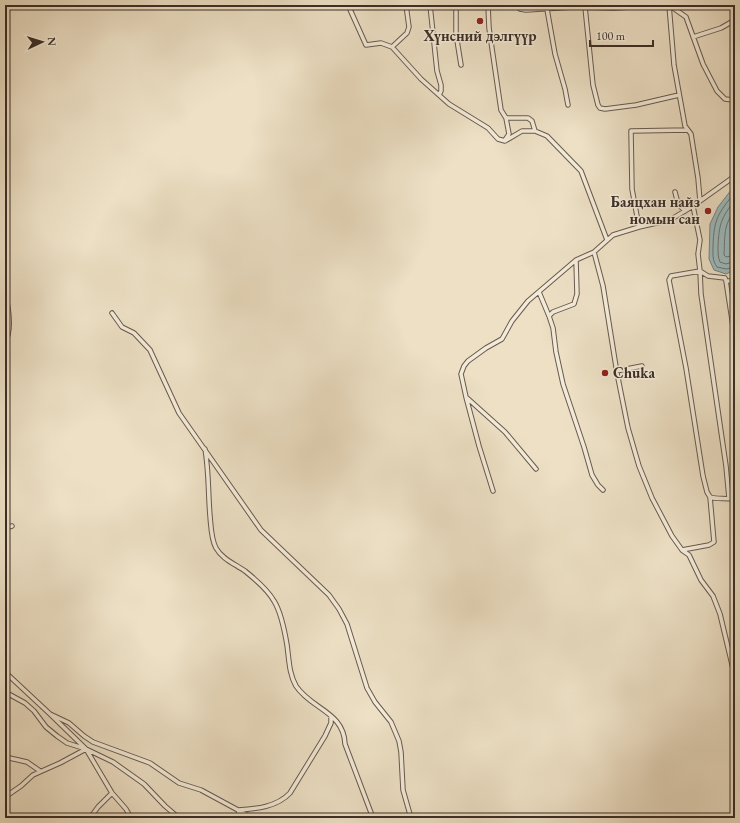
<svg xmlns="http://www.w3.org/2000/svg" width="740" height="823" viewBox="0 0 740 823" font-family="'EB Garamond',serif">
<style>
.water{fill:#9dbbbe;stroke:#768382}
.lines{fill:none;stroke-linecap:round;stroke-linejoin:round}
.shore{stroke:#6c7472;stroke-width:1}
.minor-casing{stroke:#685a4e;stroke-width:5.5}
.minor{stroke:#f3ebd9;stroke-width:3.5}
.poi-dot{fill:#8f2418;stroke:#f3ebd9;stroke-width:1.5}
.labels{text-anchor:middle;stroke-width:3;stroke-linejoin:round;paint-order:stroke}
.poi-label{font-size:15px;font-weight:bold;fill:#3b2e27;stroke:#f3ebd9}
</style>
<rect width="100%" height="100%" fill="#ede0c5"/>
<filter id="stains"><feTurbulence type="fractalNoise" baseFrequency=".005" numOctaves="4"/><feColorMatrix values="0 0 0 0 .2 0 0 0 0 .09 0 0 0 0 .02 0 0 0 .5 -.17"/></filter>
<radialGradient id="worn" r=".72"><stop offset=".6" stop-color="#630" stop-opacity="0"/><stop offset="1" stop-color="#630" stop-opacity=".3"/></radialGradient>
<path class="water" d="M735 185V270L726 274 714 270 709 259 710 224 718 207Z"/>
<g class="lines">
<path class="shore" d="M735 192C718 214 714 218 713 246 713 254 712 260 717 267L726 269 735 267
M735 200C721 218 719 224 718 247 718 253 718 257 720 262L726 264 735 261
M735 210C723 225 725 237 724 255L726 257 735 255"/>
<g class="minor-casing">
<path id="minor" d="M348 5 366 45 381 43 392 47 421 79 449 104 488 128 498 139 505 141 522 131H535L547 136 581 171 607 240
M430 5 437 71 441 85V91L439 95
M456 5V34L461 65
M488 5 489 28 501 110 506 118 509 134 505 140
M488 5H508
M516 5 520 9 526 10 574 7 614 8 669 5 686 17 703 64 717 91 725 99 733 100 735 99
M669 5 674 65 685 126 691 134 698 178 700 201
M585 7 593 85 598 105 600 108 605 109 636 105 679 95
M547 9 555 54 565 89 568 105
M693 37 721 28 735 20
M392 47 407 33 409 27 406 5
M506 118H528L532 121 535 131
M733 147 735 158
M735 176 693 206 670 220 639 227 613 235 594 252 603 286 617 373 628 428 639 466 652 498 672 536 682 550 689 555 701 580 713 596 720 614 735 677
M675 192 678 204 685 211
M693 206 700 240 698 254 700 271 671 276 669 280 686 368 703 476 707 492 710 497C718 500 727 497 735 500
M639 227 632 189 631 131 688 130
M726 281 735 339
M5 292C8 305 13 330 5 342
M539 292 549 316 553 328 556 352 563 384 584 447 592 475 598 485 603 490
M112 313 122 327 134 333 150 350 179 413 261 530 329 595 339 609 347 624 367 688 375 702 391 722 399 741 401 752 403 790 411 818
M549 316 553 312 574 304 577 294 576 260
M616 371 642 366
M466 397 479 446 493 491
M205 449C209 471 208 493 210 516 211 526 211 539 216 548 222 559 235 564 245 571 255 579 268 590 274 601 281 612 285 633 287 645 289 659 289 674 296 686 311 709 344 712 345 744L373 818
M536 469 505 432 466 397 461 374 464 366 468 361 486 348 502 339 512 321 528 301 576 260 594 252
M729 498 726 466 701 294 700 271 708 276 725 278 726 281H735
M5 528 12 526
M682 550 709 545 714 542 710 497
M5 672 50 714 86 749 112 793 126 809 131 818
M5 692 25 703 34 711 46 727 57 736 67 743 86 749 113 762 144 784 165 806 179 818
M50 714 69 723 84 736 93 742 150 763 179 783 201 790 238 810 252 818
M5 757 27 762 40 771
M5 797 21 786 33 775 60 763 86 749
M90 818 98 807 112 793
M241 818 238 810C256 809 277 807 290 793L325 736 331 723V716"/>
</g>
<use href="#minor" class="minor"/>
</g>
<g class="poi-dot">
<circle cx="480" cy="21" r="4"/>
<circle cx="708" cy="211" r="4"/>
<circle cx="605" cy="373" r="4"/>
</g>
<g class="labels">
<g class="poi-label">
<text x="480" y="41">Хүнсний дэлгүүр</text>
<text x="700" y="207" text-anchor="end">Баяцхан найз<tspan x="700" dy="17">номын сан</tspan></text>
<text x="613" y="378" text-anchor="start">Chuka</text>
</g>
</g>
<rect width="740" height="823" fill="none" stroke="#ede0c5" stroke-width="20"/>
<rect x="6" y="6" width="728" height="811" fill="none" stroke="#3b2e27" stroke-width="2"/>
<rect x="10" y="10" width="720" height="803" fill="none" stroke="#3b2e27"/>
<g transform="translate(42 42) rotate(86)" stroke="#f3ebd9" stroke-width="3" paint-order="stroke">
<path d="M0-3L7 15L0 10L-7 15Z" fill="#3b2e27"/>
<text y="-6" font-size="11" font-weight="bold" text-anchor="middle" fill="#3b2e27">N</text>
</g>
<path d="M590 40v6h63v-6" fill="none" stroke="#3b2e27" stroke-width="2"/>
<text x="596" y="40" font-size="12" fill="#3b2e27" stroke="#f3ebd9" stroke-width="3" paint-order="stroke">100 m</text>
<rect width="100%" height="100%" filter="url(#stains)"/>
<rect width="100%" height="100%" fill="url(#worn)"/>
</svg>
